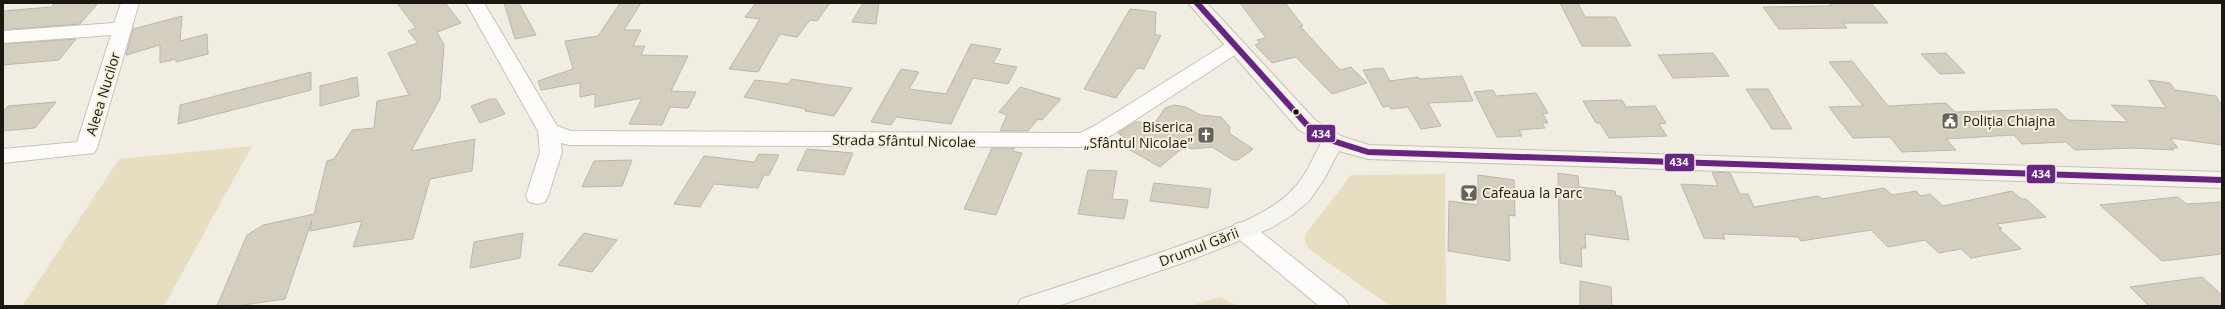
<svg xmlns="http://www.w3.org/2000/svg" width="2225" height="309" viewBox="0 0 2225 309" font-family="'Open Sans',sans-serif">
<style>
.green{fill:#e7ddc1}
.building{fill:#d4cebe;stroke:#bab7af}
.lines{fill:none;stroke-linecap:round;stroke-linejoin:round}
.street-casing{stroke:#c4c2b9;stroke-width:2}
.secondary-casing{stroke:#c4c2b9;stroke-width:2}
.street{fill:#fdfcfb;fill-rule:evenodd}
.secondary{fill:#f5f4ef;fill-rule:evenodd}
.bus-1-casing{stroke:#f7f0dd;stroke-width:9}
.bus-1{stroke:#662483;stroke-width:6}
.bus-dot{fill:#1b1812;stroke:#f7f0dd;stroke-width:1.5}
.labels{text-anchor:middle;stroke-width:4;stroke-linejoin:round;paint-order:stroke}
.street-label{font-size:14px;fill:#1b1812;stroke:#f7f0dd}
.poi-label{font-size:14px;fill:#1b1812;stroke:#f7f0dd;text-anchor:start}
.line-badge{stroke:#f7f0dd;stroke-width:1.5}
.badge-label{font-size:11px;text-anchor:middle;font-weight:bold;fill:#fff}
</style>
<rect width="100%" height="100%" fill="#f1ede3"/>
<path class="green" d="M252 146 164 306H22L119 159Z
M1445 174 1446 306H1390L1309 249 1305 242V235L1351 175Z
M1220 297 1238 306H1189Z"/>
<path class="building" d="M64 3H98L80 24 3 30V11L51 7 54 4Z
M397 3H445L461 23 437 32 444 45 440 99 411 151 475 139 472 171 430 179 413 239 353 247 362 221 310 231 312 220 285 299 236 306H217L247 235 263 225 314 214 327 161 334 159 352 130 374 128 377 101 409 95 388 53 418 43 408 31 416 28Z
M504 3H519L536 35 515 39Z
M620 3H641L624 30H641L633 46H645L641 55 688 56 671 91 696 92 688 108 670 107 662 125 629 124 642 98 595 107V94L580 97V83L541 90 538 81 573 69 565 41 598 36Z
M756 3H830L817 21 810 20 797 37 780 34 758 72 729 69 760 19 745 17Z
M863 3H879L876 24 852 22Z
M1240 3H1285L1303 26H1300L1340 70 1351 67 1367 83 1332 94 1296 57 1272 63 1255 45 1260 43 1257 40 1266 38Z
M1560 3H1578L1585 17H1615L1631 46H1582Z
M1829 3H1871L1888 23H1843L1847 28 1779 29 1763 7 1831 6Z
M1130 9 1156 12 1155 35H1161L1144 69 1137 68 1116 98 1084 89Z
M182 16 180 41 207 34 208 54 176 62V59L160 63V45L126 55 133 29Z
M76 39 59 60 3 65V44Z
M971 44 1001 49 993 63 1017 67 1008 84 973 78 951 124 896 117 891 125 871 122 901 69 919 72 909 89 946 94Z
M1713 53 1729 76 1673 78 1658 55Z
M1946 53 1965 73 1940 74 1921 54Z
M1852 61 1888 106 1946 103 1955 112 2057 109 2068 120 2128 122 2111 105 2166 108 2148 80 2170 83 2175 90 2216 96 2222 106V145L2170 138 2178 148H2171L2174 150 2133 148 2075 150 2066 142 2022 144 2014 135 1946 139 1956 150 1902 152 1890 137 1853 138 1829 107 1863 106 1829 62Z
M1383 68 1390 81 1418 77 1419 79 1462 76 1473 101 1428 103 1441 126 1421 129 1408 107 1391 109 1389 106 1383 107 1363 70Z
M311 72V90L178 124 180 105Z
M357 77 359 96 320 106V86Z
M792 79 823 84 852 88 834 116 805 111 806 109 744 97 755 80 788 84Z
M1020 87 1061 99 1042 120 1038 119 1028 131H1000L1007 115 999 112Z
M1746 89H1768L1792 129H1772Z
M1493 90 1496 96 1536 93 1548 113 1543 114 1548 123H1542L1545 128 1519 130 1522 136 1497 137 1474 92Z
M490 99H496L505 114 480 123 471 106Z
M1622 100 1626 107 1655 106 1666 123 1659 124 1667 136 1609 138 1600 123H1596L1583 101Z
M56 102 35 128 3 131V112L8 106Z
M1174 105 1186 107 1200 115 1221 117 1230 127 1229 133 1253 149 1238 160H1233L1212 147 1191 149 1185 146 1160 167 1130 150 1132 144 1118 133 1135 122H1143L1152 127 1165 108Z
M992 148H1015L1012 151 1022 153 996 215 964 209Z
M807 149 853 153 844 175 797 170Z
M759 154 779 155 769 175H764L758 188 714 184 700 207 674 204 704 156 754 162Z
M632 160 622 186 582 187 594 161Z
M1088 170 1117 171 1112 199 1128 200 1124 219 1078 214Z
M1712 172 1730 173 1740 194H1748L1754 207 1818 196 1822 199 1884 188 1892 195 1916 191 1921 196 1930 194 1943 206 2012 191 2021 199H2026L2046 217 1997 224 2002 229H1999L2021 249 1971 258 1961 249 1939 253 1925 240 1888 247 1871 230 1801 241 1798 237 1723 234 1725 239 1704 238 1681 184 1718 186Z
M1558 173 1578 176 1579 187 1615 191 1616 196H1621L1629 240 1585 234 1586 248H1581L1582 267 1560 263Z
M1478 175 1514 180 1515 216 1509 215 1510 261 1448 251 1449 201 1478 205Z
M1154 183 1211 189 1208 208 1150 201Z
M2178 197 2186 204 2222 202V254L2162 261 2100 205Z
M523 233 520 258 470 268 474 242Z
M584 233 617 240 592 272 558 265Z
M2202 277 2222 295V306H2149L2130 287Z
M1580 281 1611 287 1612 306H1580Z"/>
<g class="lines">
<g class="street-casing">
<path id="street" d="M121 3H139L97 148 94 153 3 163V149L77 142 111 35 3 43V31L114 23Z
M466 3H484L557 126 571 131 1080 133 1096 125 1227 43 1234 41 1241 43 1244 47 1241 51 1112 135 1084 147 570 145 561 143 562 152 548 196 545 202 537 204 529 202 526 196 540 152 538 131Z
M1243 222 1251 224 1345 299 1349 306H1319L1235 236 1231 230 1235 224Z"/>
</g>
<g class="secondary-casing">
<path id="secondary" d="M1188 3H1207L1315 120 1341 136 1369 145 2222 172V188L1368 159 1339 151 1323 181 1309 201 1292 215 1271 228 1191 260 1058 306H1017L1021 299C1076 281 1131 263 1185 244 1219 231 1258 220 1286 196 1303 182 1311 162 1321 143L1299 130Z"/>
</g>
<use href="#street" class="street"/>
<use href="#secondary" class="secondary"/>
<g class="bus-1-casing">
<path id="bus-1" d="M1197 3 1307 125 1333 141 1368 152 2222 180"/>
</g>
<use href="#bus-1" class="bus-1"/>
</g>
<defs>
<g id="civic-square" transform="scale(0.9)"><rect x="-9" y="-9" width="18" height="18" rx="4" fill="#66635b" stroke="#f7f0dd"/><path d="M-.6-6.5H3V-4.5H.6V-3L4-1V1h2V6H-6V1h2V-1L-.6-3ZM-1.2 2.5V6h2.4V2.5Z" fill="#fff"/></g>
<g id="church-square" transform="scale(0.9)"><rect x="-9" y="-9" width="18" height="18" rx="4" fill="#66635b" stroke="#f7f0dd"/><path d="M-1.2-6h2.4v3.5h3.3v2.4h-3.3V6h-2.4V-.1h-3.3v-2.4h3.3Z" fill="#fff"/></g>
<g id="bar-square" transform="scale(0.9)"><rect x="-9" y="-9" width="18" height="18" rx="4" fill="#66635b" stroke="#f7f0dd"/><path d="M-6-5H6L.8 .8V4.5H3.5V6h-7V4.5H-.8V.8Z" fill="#fff"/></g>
</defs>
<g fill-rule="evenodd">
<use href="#civic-square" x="1950" y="121"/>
<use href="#church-square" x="1206" y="135"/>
<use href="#bar-square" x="1469" y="193"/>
</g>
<circle class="bus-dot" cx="1296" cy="112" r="3.5"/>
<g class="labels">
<g class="street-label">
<text transform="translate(103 94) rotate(-73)" y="5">Aleea Nucilor</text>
<text transform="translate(904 141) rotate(1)" y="5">Strada Sfântul Nicolae</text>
<text transform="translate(1199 247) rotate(-21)" y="5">Drumul Gării</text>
</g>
<g class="poi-label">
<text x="1963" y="126">Poliția Chiajna</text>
<text x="1193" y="132" text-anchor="end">Biserica<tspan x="1193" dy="16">„Sfântul Nicolae"</tspan></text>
<text x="1482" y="198">Cafeaua la Parc</text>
</g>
</g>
<g class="line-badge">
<rect x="1306" y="124" width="30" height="19" rx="4" fill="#662483"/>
<rect x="1664" y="153" width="31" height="19" rx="4" fill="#662483"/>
<rect x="2026" y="164" width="30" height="20" rx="4" fill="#662483"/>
</g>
<g class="badge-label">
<text x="1321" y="138">434</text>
<text x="1679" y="166">434</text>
<text x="2041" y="178">434</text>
</g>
<rect width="2225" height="309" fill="none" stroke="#1b1812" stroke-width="8"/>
</svg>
